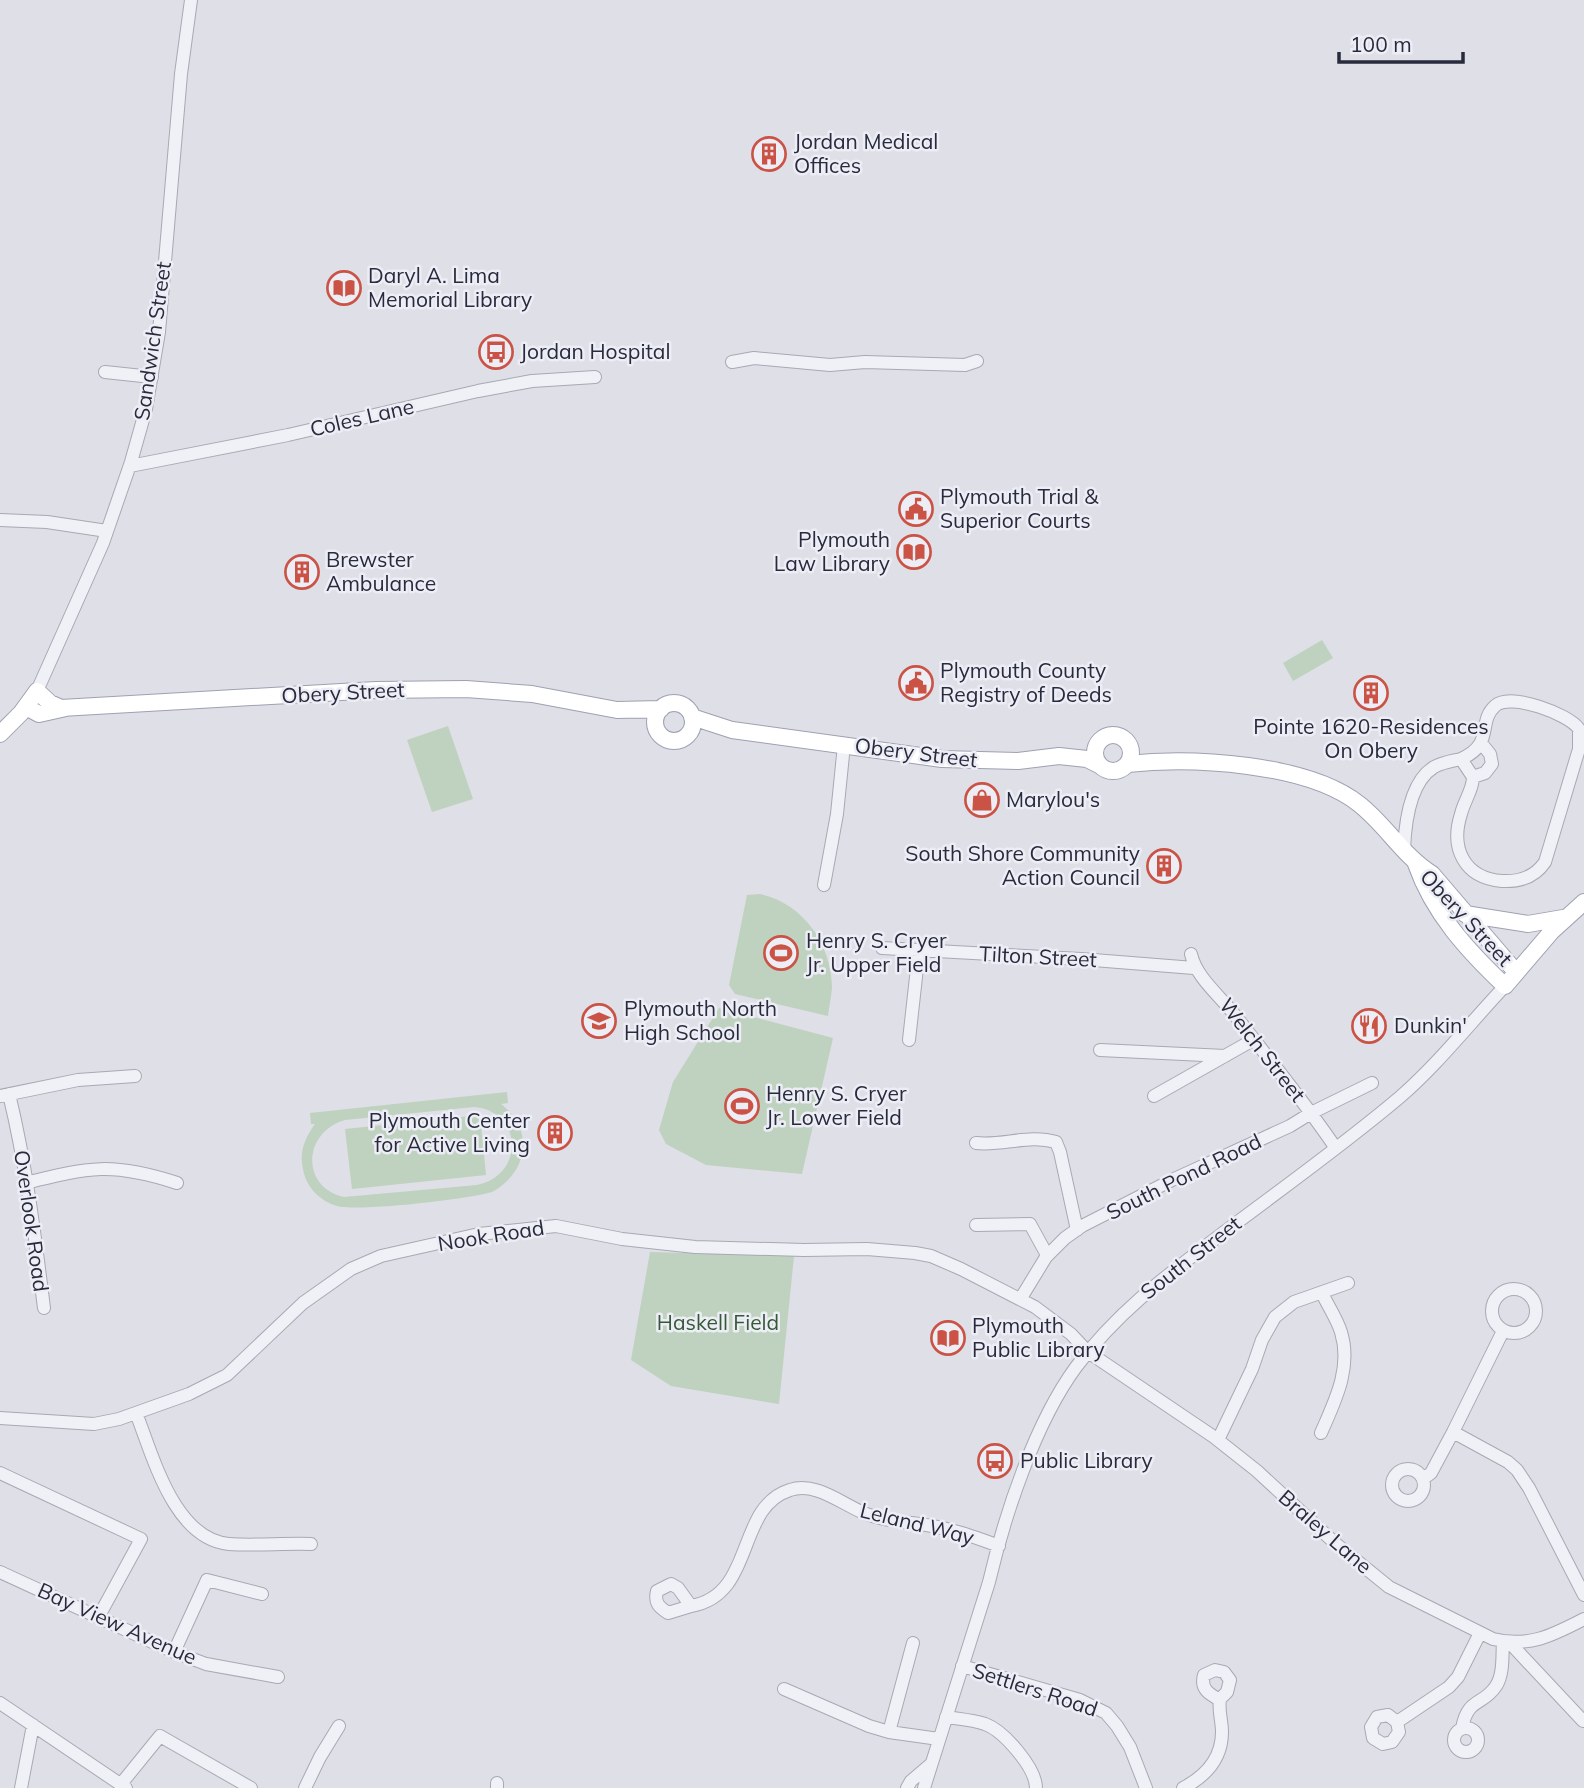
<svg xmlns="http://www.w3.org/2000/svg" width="1584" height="1788" viewBox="0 0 1584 1788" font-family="Mulish,sans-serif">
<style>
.green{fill:#bfd1bf;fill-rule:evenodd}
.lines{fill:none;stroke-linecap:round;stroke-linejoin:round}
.minor-casing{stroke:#a7a9b4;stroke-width:14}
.major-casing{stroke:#9da1b2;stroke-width:18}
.minor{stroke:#f0f1f6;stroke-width:12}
.major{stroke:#fff;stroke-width:16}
.labels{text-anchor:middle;stroke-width:5;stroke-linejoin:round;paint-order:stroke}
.poi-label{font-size:21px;fill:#282a3d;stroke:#edeef5;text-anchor:start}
.street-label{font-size:21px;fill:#282a3d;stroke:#edeef5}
.park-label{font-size:21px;fill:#355938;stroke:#edeef5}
</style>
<rect width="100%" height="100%" fill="#dedfe7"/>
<path class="green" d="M1322 640 1333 658 1293 681 1283 663Z
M448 726 473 799 432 812 407 740Z
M760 894C803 903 832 945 832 988 831 998 829 1007 828 1016L735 994 729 985 747 895Z
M719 1008 833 1038 802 1174 706 1165 666 1144 659 1130 673 1082Z
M507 1092 508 1103 501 1104C535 1130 528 1172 492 1192 469 1199 358 1212 337 1206 320 1201 306 1187 303 1169 299 1151 305 1138 315 1124H311L310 1113ZM474 1107C523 1111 525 1175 477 1185L344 1197C300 1187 303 1132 345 1120Z
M480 1115 486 1175 352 1189 345 1129Z
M650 1252 794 1256 779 1404 671 1386 631 1360Z"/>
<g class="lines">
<g class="minor-casing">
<path id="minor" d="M732 362 754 358 830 365 865 362 965 365 977 361
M105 372 152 377
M130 466 288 435 478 391 532 381 595 377
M0 520 47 522 107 531
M37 691 103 543 131 462 146 409 159 332 181 74 191 0
M1473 777 1461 759C1495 744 1477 722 1495 706 1510 692 1569 714 1579 729V749L1545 862C1535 877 1520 882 1502 881 1464 878 1450 848 1461 814 1464 801 1473 790 1473 777L1485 773 1492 764 1490 754 1482 744
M1404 850C1405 824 1410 782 1434 767 1443 762 1452 761 1461 759
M824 885 837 814 844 745
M882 948 1081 959 1194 968
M1191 954C1196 977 1219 995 1234 1014 1268 1058 1304 1101 1335 1147
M909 1040 919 950
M1100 1050 1225 1056
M9 1094C26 1164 35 1236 44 1308
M0 1096 78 1080 135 1076
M1154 1096 1253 1040
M976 1143C1003 1146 1029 1134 1056 1142L1060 1152 1077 1230
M25 1183C90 1167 112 1162 177 1183
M976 1225 1030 1224 1047 1255
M1492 1311a22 22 0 1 1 44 0a22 22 0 1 1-44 0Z
M1021 1298 1046 1257 1065 1238 1082 1226 1172 1180 1290 1126 1311 1113 1372 1083
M136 1413C153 1456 174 1539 229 1544 255 1546 284 1543 311 1544
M0 1418 94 1424 119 1419 189 1394 227 1375 303 1303 351 1269 381 1256 479 1234 556 1226 622 1239 695 1247 804 1250 867 1249 915 1253 931 1256 961 1269 1035 1307 1071 1334 1088 1352 1214 1437 1257 1471 1336 1544 1389 1587 1493 1639C1529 1648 1553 1635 1584 1619
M1453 1432 1508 1462 1517 1470 1529 1488 1584 1595
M1321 1433C1335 1401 1352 1368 1341 1332 1337 1319 1328 1306 1322 1293
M1218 1440 1252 1369 1262 1340 1275 1317 1294 1302 1348 1283
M1392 1485a16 16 0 1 1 32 0a16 16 0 1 1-32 0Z
M0 1473 141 1539 99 1616
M1423 1479 1431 1473 1453 1432 1503 1331
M0 1572 174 1652 206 1664 278 1677
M691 1606 668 1613C659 1607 654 1603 657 1591L671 1584 678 1588 691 1606C756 1595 735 1507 790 1490 815 1481 842 1504 864 1513 886 1522 910 1522 932 1526 956 1530 977 1538 999 1546
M1509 1642 1583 1721
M174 1652 207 1580 262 1594
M962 1666 1080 1700 1106 1713 1117 1726 1130 1747 1146 1788
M784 1689 869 1726 889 1732 939 1739
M0 1703 126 1788
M946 1717C959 1719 973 1720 985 1724 1004 1731 1036 1768 1036 1788
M1397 1722 1388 1715 1377 1717 1371 1727 1373 1738 1383 1744 1392 1742 1399 1732 1397 1722 1449 1687 1458 1677 1480 1633
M1454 1740a12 12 0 1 1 24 0a12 12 0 1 1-24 0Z
M1462 1728C1468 1697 1483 1706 1496 1686 1504 1674 1502 1655 1503 1641
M889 1732 913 1643
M121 1784 160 1736 251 1788
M21 1788 33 1725
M305 1788 320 1757 339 1726
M497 1788V1783
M907 1788 911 1781 931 1764
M924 1788 989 1582C1005 1514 1035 1423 1076 1367 1116 1314 1163 1278 1215 1239 1277 1192 1341 1147 1400 1097 1439 1063 1470 1023 1505 986
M1183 1788C1206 1776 1222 1759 1222 1732 1222 1720 1218 1711 1220 1699L1227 1692 1230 1680 1224 1672 1215 1670 1204 1675C1200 1689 1209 1694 1220 1700"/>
</g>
<g class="major-casing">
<path id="major" d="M655 722a19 19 0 1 1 38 0a19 19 0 1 1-38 0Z
M26 707 39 714 66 708
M692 717 732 730 942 759 1018 761 1059 756 1087 759 1099 765
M0 734 21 713 37 691 50 703 61 708 376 690 466 689 532 694 617 710 661 709
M1095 753a18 18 0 1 1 36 0a18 18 0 1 1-36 0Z
M1127 764C1192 757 1307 763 1359 804 1386 825 1403 856 1432 874L1516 972
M1416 864C1433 913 1468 951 1505 986L1552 931 1584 902
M1465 914 1528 924 1563 918"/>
</g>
<use href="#minor" class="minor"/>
<use href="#major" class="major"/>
</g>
<defs>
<g id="building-ring" transform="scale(1.75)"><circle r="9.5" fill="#edeef5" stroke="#ca5345" stroke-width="1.5"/><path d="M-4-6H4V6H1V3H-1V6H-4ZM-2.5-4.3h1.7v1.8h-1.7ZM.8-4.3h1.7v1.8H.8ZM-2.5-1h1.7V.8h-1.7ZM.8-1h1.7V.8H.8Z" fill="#ca5345"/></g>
<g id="library-ring" transform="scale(1.75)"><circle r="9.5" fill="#edeef5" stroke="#ca5345" stroke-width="1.5"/><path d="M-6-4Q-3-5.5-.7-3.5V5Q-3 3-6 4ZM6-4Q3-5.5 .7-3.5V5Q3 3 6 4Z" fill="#ca5345"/></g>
<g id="bus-ring" transform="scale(1.75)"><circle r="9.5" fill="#edeef5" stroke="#ca5345" stroke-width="1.5"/><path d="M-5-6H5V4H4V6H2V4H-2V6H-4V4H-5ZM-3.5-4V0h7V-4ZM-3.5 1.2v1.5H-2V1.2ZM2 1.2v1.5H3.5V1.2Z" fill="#ca5345"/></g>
<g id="civic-ring" transform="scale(1.75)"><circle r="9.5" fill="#edeef5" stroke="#ca5345" stroke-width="1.5"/><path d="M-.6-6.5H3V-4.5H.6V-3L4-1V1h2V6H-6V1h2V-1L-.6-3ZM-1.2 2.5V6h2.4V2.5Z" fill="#ca5345"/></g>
<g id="shop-ring" transform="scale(1.75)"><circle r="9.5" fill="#edeef5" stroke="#ca5345" stroke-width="1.5"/><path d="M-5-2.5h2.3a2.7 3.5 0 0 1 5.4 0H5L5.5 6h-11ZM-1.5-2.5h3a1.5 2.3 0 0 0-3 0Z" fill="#ca5345"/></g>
<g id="stadium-ring" transform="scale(1.75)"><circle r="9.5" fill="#edeef5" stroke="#ca5345" stroke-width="1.5"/><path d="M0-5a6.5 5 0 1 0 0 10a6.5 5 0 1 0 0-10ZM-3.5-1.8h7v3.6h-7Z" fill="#ca5345"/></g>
<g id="school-ring" transform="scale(1.75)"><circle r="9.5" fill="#edeef5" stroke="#ca5345" stroke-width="1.5"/><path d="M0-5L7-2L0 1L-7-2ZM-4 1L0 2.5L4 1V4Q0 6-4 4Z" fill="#ca5345"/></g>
<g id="restaurant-ring" transform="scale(1.75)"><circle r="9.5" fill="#edeef5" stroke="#ca5345" stroke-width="1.5"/><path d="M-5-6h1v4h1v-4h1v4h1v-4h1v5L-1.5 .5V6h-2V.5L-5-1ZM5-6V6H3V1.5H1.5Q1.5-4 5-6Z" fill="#ca5345"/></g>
</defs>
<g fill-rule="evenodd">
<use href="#building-ring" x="769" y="154"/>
<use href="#library-ring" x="344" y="288"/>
<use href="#bus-ring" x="496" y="352"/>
<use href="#civic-ring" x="916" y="509"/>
<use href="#library-ring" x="914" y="552"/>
<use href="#building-ring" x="302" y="572"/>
<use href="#civic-ring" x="916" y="683"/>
<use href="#building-ring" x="1371" y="693"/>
<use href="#shop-ring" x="982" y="800"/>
<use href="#building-ring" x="1164" y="866"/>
<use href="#stadium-ring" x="781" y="953"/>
<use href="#school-ring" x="599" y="1021"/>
<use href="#restaurant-ring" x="1369" y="1026"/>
<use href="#stadium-ring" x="742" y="1106"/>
<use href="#building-ring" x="555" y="1133"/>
<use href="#library-ring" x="948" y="1338"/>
<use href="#bus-ring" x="995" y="1461"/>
</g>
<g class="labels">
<g class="poi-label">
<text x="794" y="149">Jordan Medical<tspan x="794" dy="24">Offices</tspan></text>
<text x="368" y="283">Daryl A. Lima<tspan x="368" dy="24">Memorial Library</tspan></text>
<text x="520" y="359">Jordan Hospital</text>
<text x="940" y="504">Plymouth Trial &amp;<tspan x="940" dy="24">Superior Courts</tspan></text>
<text x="890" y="547" text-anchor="end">Plymouth<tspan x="890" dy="24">Law Library</tspan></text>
<text x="326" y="567">Brewster<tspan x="326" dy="24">Ambulance</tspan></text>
<text x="940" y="678">Plymouth County<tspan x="940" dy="24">Registry of Deeds</tspan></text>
<text x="1371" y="734" text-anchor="middle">Pointe 1620-Residences<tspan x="1371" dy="24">On Obery</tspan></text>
<text x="1006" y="807">Marylou's</text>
<text x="1140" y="861" text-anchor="end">South Shore Community<tspan x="1140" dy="24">Action Council</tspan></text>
<text x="806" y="948">Henry S. Cryer<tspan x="806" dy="24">Jr. Upper Field</tspan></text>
<text x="624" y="1016">Plymouth North<tspan x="624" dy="24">High School</tspan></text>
<text x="1394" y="1033">Dunkin'</text>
<text x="766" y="1101">Henry S. Cryer<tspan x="766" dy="24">Jr. Lower Field</tspan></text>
<text x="530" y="1128" text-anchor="end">Plymouth Center<tspan x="530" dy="24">for Active Living</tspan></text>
<text x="972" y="1333">Plymouth<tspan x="972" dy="24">Public Library</tspan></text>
<text x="1020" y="1468">Public Library</text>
</g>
<g class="street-label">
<text transform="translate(153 341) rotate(-82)" y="7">Sandwich Street</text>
<text transform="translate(362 418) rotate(-13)" y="7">Coles Lane</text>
<text transform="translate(343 693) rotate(-3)" y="7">Obery Street</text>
<text transform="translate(916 753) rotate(7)" y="7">Obery Street</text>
<text transform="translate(1466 918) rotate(47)" y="7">Obery Street</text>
<text transform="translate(1038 957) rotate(3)" y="7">Tilton Street</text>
<text transform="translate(1262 1050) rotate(52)" y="7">Welch Street</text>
<text transform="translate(1184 1177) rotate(-26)" y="7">South Pond Road</text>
<text transform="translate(31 1221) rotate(82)" y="7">Overlook Road</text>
<text transform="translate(491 1236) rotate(-9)" y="7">Nook Road</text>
<text transform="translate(1191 1258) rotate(-38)" y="7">South Street</text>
<text transform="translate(917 1524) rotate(14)" y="7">Leland Way</text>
<text transform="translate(1325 1532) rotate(41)" y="7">Braley Lane</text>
<text transform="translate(117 1624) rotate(24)" y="7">Bay View Avenue</text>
<text transform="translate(1035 1690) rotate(18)" y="7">Settlers Road</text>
</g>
<g class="park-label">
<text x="718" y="1330">Haskell Field</text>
</g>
</g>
<path d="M1339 52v10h124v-10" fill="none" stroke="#282a3d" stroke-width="3.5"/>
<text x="1350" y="52" font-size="21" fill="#282a3d" stroke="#edeef5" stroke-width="5" paint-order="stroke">100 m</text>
</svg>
